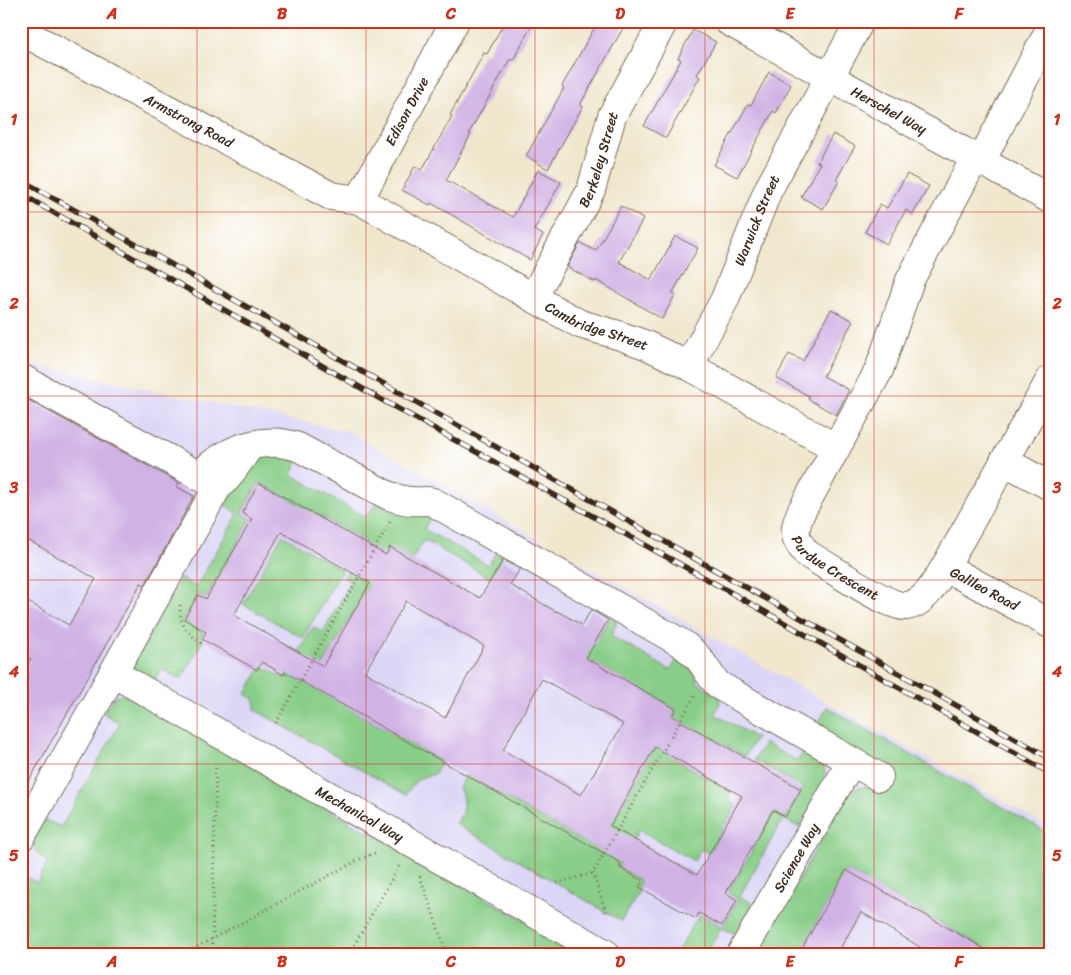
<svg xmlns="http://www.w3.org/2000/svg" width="1071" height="975" viewBox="0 0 1071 975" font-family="Sriracha,sans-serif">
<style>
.built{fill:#dcd6f6}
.green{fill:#89ce88;stroke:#627c53}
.building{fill:#d0b2e5;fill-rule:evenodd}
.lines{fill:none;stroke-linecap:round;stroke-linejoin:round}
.minor-casing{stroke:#7a6c5b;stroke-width:30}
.path{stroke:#7a6c5b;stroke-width:3;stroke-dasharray:1 4;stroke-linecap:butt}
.minor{stroke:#fff;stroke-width:28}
.rail-casing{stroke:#3b2a1e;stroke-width:5.5}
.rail{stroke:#fff;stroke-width:4;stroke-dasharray:11;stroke-linecap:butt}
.grid{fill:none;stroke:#c8321e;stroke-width:1;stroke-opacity:0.55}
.labels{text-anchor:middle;stroke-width:4;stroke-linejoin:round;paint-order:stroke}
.street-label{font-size:14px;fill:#3b2a1e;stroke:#fff}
.neatline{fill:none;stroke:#c8321e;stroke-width:2}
.grid-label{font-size:16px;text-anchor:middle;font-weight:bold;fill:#c8321e}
</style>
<rect width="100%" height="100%" fill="#fff"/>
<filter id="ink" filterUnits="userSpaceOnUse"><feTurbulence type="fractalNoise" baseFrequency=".02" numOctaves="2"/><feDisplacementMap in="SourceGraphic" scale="10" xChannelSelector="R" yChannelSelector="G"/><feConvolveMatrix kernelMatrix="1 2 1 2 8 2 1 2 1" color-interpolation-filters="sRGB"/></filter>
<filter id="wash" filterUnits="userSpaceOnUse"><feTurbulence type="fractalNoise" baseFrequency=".0096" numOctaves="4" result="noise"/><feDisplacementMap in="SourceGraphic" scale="20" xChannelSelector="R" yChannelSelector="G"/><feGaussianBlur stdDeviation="1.12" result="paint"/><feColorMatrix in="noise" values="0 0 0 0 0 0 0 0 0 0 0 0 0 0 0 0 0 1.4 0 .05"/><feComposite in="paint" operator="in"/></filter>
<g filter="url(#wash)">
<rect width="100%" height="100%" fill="#f0e7cd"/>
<path class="built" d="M21 356 42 367 349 432 1050 828V954H21Z"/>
<path class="green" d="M275 453 298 461 292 475 365 517 376 505 431 516 424 529 488 565 496 553 502 555V558L490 578 424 540 412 560 390 548 311 686 442 762 435 774C420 776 413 782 406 795L255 710V700L245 694 262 666 284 678 313 627 323 632 351 582 344 578 365 541 259 482 241 513 251 519 206 598 198 594 183 620 203 632 200 639 203 641 181 680 162 669 154 682 134 672 133 664 181 578 196 587 238 514 224 504 244 468 254 459Z
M282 535 342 570 303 638 243 604Z
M611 617 617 622 611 636 670 670 679 657H685L697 679V682L719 697 720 703 715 714 756 738 745 756 693 727 675 759 732 792 728 800 736 805 709 853 701 849 694 861 639 830 618 867 641 881 638 888 640 890 621 921 456 824C465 811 465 801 459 787L466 776 597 849 676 709 562 645 575 621 582 625 581 627 598 637Z
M125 695 584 954H21V874L37 883 48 862C25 846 33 840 45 820L61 827 120 723 106 715 104 712 115 696Z
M827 707 1050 834V954H983L986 949 846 870 799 954H756L849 791 861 787 869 786 818 726 819 722Z
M764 743 797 761 806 749C811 752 818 755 822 761 833 779 808 810 799 827L783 819 740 896 754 904 739 932 737 934 721 928 707 954H676L695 921H697L700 915 723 927 738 899 728 893 774 812 786 818 803 788 754 760Z"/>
<g id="blocks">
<path class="building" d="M505 21H534L513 60 510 59 469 133 471 134 446 180 513 217 538 170 561 182 534 230 543 235 530 260 431 203 430 205 402 190 415 166 422 170 452 116 450 115 484 53 487 54Z
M598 21H627L580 105 583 106 548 169 526 156 564 88 562 86Z
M693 30 716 42 697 75 700 77 666 138 644 126 681 60 678 58Z
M769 72 791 85 776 113 773 111 737 177 714 165 748 104 751 105Z
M833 134 855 146 836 180 839 181 823 209 801 197 820 163 817 162Z
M907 174 929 186 913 214 906 210 887 244 865 232 880 204 887 208Z
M621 206 643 219 619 262 651 280 675 236 698 248 672 294 675 295 662 319 596 280 595 282 567 267 580 243 596 251Z
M831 309 853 321 823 376 849 390 836 415 808 399 809 396 776 378 789 354 803 361Z
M21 396 179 483 177 487 194 496 145 585 141 583 21 795V676L31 659 21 653V598L69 625 96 579 21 536Z
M259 483 386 555 390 547 480 598 503 560 520 569 510 585 557 612V611L582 625 591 610 608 620 586 658 676 709 672 716 801 789 785 817 773 810 726 893 737 900 722 926 699 913 696 919 639 887 643 881 619 867 621 863 285 672 284 675 262 662 257 670 202 639 206 632 184 619 198 595 206 599 252 519 242 513ZM281 532 370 583 323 666 234 615ZM406 601 484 646 445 718 365 672ZM542 679 623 724 581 795 503 750ZM655 747 742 796 697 875 610 826Z
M846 870 994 954H932L861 912 837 954H799Z"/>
</g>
</g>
<g filter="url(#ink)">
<use href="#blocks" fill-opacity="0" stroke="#7a6c5b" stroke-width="1"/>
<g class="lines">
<g class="minor-casing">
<g id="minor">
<path id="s1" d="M728 21 1050 199"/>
<path id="s2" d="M21 31 331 196 359 200 580 324 618 335 646 345 689 366 836 448"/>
<path id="s3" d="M975 158 910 280 879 370 801 512C793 532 793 537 807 554 825 564 889 608 906 606 925 604 936 581 945 567L1050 380"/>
<path d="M981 161 1050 29"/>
<path id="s4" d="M359 200 455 21"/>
<path id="s5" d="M533 298 591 190 612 116 664 21"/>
<path id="s6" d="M689 366 725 299 768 190 860 21"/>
<path d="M21 378 214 484"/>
<path d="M1004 461 1050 486"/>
<path d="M199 476C225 449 262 435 298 447L387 495C396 498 403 501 412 501 420 502 425 500 433 502L681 643C688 648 694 653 700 660 707 669 711 679 720 686L879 777"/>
<path id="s7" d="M945 567 1050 624"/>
<path id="s8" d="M113 673 606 954"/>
<path d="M21 837 218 486 227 478 250 446"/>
<path id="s9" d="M741 954 851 762"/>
</g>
</g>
<path class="path" d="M180 605C180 626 186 631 202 644
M276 723 391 520
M593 873 606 912
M420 876 447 954
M557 883 593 873 695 695
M184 954 358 860 378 852
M212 954 216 759
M349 954 401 863"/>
<use href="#minor" class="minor"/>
<g class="rail-casing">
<path id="rail" d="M21 180 1050 758
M21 194 384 401 714 583 1050 773"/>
</g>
<use href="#rail" class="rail"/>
</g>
</g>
<path class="grid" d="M197 21V954M366 21V954M535 21V954M705 21V954M874 21V954M21 212H1050M21 396H1050M21 580H1050M21 764H1050"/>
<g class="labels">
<g class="street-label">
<text dy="5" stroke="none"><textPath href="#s1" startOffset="184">Herschel Way</textPath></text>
<text dy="5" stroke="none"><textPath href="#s4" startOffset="101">Edison Drive</textPath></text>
<text dy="5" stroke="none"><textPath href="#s2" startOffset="190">Armstrong Road</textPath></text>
<text dy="5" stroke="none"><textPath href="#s5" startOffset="154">Berkeley Street</textPath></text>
<text dy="5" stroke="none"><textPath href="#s6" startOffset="161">Warwick Street</textPath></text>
<text dy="5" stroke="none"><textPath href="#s2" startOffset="649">Cambridge Street</textPath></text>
<text dy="5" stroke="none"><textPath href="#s3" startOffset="472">Purdue Crescent</textPath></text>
<text dy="5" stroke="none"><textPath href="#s7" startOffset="45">Galileo Road</textPath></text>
<text dy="5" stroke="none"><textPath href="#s8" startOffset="284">Mechanical Way</textPath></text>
<text dy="5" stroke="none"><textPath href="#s9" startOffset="111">Science Way</textPath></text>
</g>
</g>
<rect width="1071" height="975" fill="none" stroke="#fff" stroke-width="55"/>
<rect x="28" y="28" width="1016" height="920" class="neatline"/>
<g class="grid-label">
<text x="112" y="19">A</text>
<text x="282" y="19">B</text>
<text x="451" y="19">C</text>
<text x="620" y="19">D</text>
<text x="790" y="19">E</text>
<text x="959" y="19">F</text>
<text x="14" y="125">1</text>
<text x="1057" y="125">1</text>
<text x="14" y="309">2</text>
<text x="1057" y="309">2</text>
<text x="14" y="493">3</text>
<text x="1057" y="493">3</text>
<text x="14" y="677">4</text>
<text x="1057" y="677">4</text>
<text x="14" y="861">5</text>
<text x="1057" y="861">5</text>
<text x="112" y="967">A</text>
<text x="282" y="967">B</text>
<text x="451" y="967">C</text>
<text x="620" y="967">D</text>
<text x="790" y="967">E</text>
<text x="959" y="967">F</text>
</g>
</svg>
